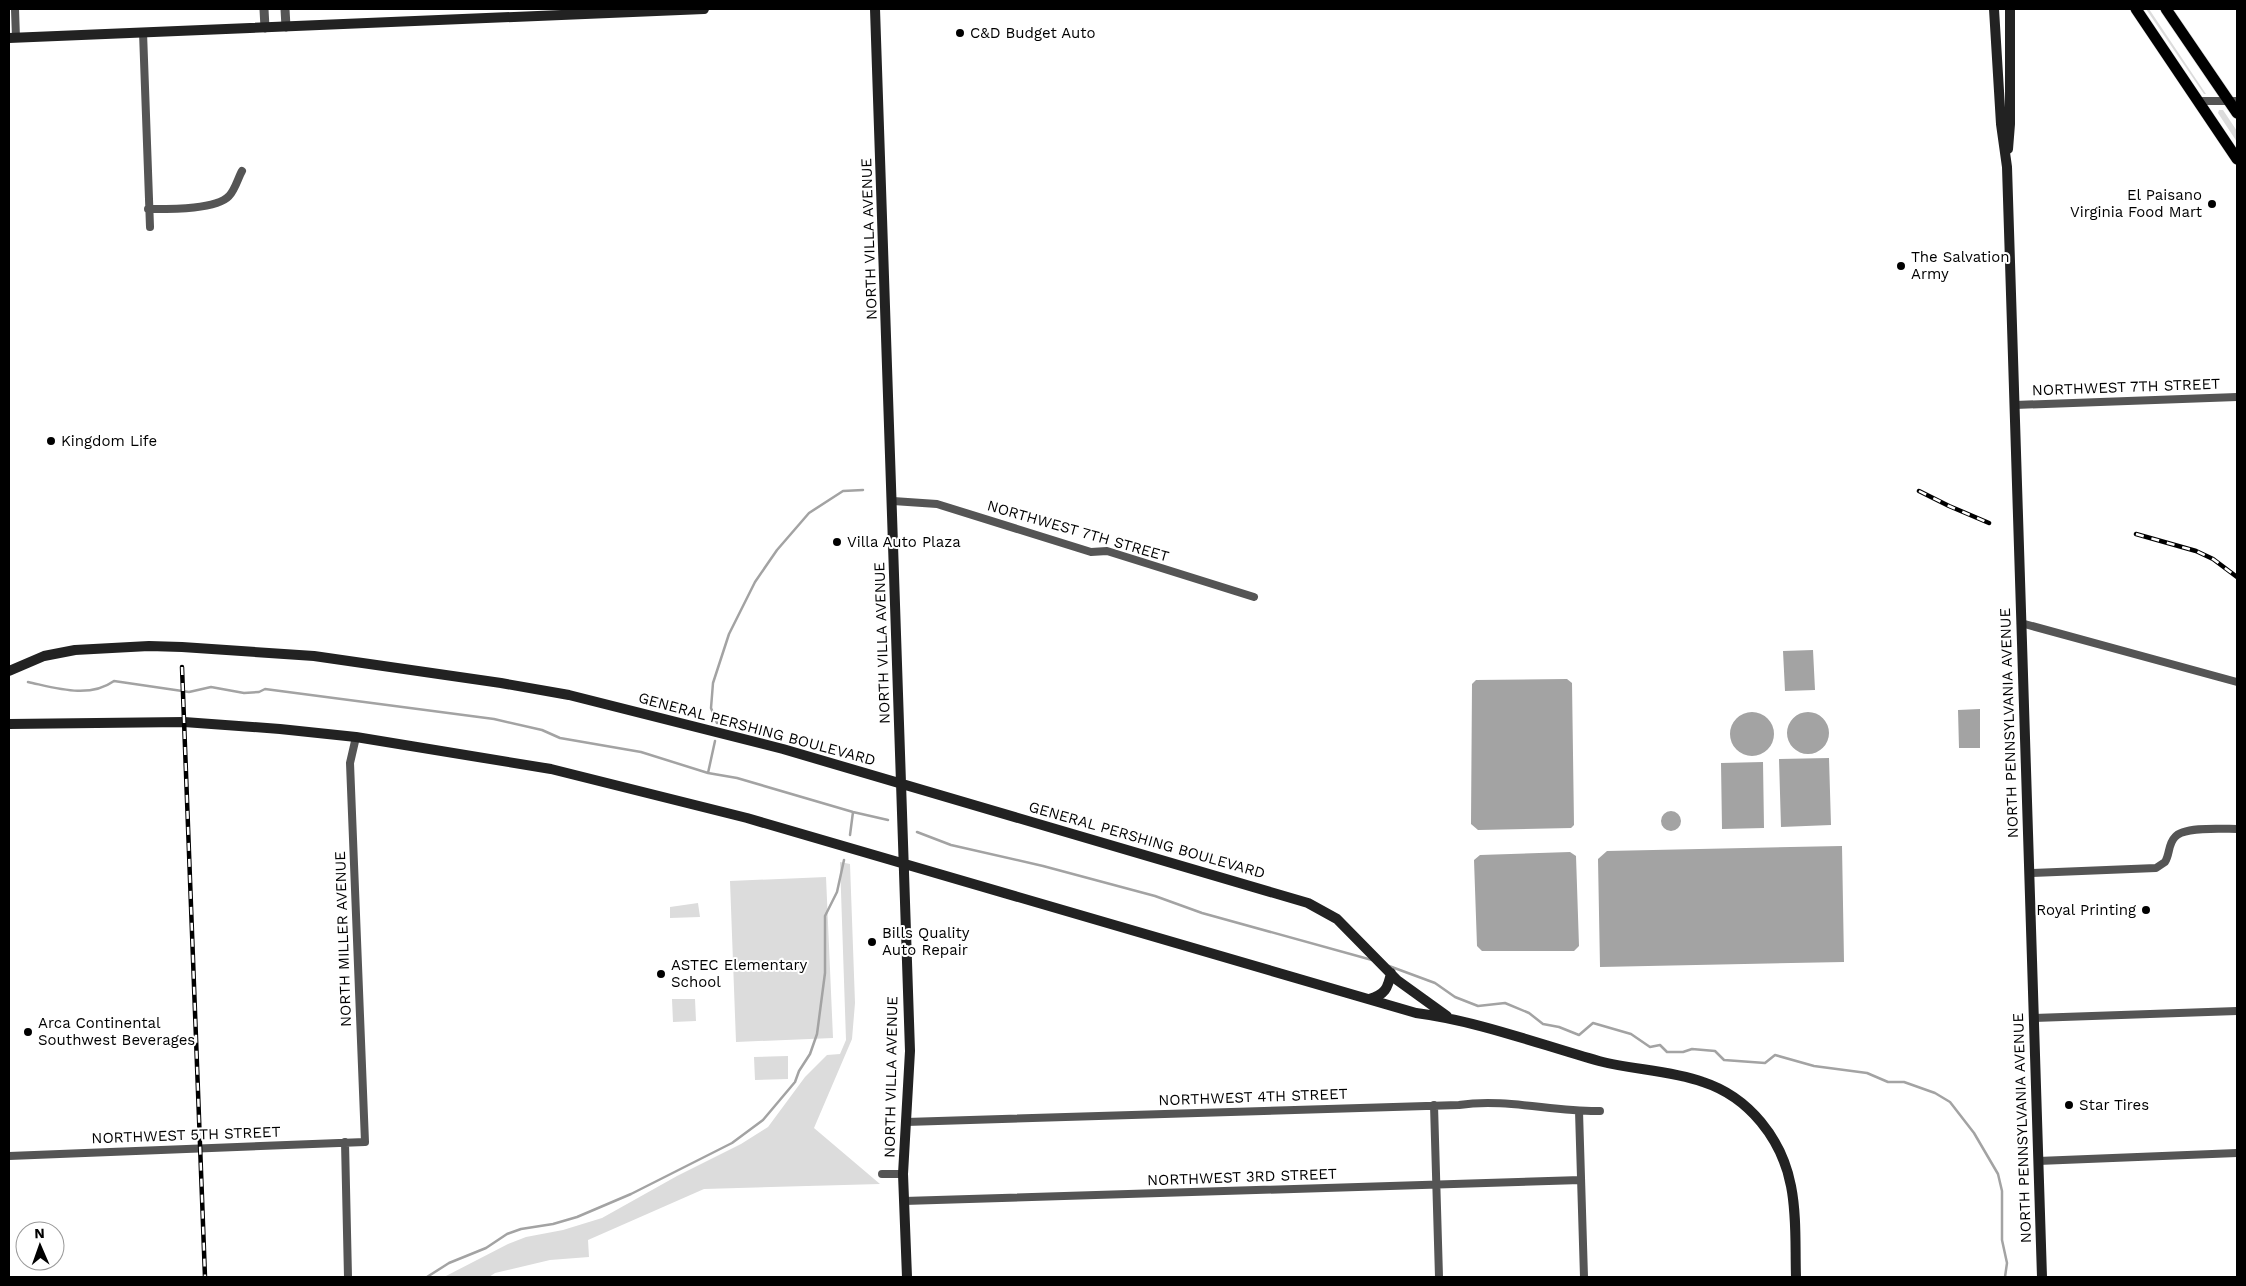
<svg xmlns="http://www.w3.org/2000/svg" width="2246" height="1286" viewBox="0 0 2246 1286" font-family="'Work Sans',sans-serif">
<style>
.green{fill:#dcdcdc}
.water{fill:#a3a3a3}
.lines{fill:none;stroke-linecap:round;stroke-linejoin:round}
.stream{stroke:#a3a3a3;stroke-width:2.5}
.primary-casing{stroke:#dbdbdb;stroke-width:12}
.minor{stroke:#555;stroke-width:8}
.tertiary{stroke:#555;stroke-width:9}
.secondary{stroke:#222;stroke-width:10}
.primary{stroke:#000;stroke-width:11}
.rail-casing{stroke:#000;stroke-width:4.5}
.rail{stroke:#fff;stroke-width:2.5;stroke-dasharray:8;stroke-linecap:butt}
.poi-dot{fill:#000;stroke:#fff;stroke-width:2}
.labels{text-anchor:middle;stroke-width:4;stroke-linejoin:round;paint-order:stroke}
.poi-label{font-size:15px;fill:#000;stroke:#fff;text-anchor:start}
.street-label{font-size:15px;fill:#000;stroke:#fff}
</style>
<rect width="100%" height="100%" fill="#fff"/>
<path class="green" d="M2146 9H2149L2206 94H2204Z
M2219 110H2223L2237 131V142L2218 113Z
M840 862 850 864 855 1003 852 1039 814 1128 880 1184 704 1189 588 1240 589 1257 550 1260 495 1273 489 1277H444L508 1244 526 1237 563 1230 602 1218 677 1176 741 1144 768 1127 805 1077 827 1055 840 1054 846 1040Z
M826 877 833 1038 736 1042 730 881Z
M698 903 700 917 670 918V907Z
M672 999H695L696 1021 673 1022Z
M788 1056V1079L755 1080 754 1057Z"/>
<path class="water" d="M1813 650 1815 690 1785 691 1783 651Z
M1567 679 1572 683 1574 825 1571 828 1478 830 1471 824 1472 684 1476 680Z
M1980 709V748H1959L1958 710Z
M1730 734a22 22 0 1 1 44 0a22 22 0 1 1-44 0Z
M1787 733a21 21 0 1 1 42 0a21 21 0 1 1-42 0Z
M1829 758 1831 825 1781 827 1779 759Z
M1763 762 1764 828 1722 829 1721 763Z
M1661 821a10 10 0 1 1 20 0a10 10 0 1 1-20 0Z
M1842 846 1844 962 1600 967 1598 859 1607 851Z
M1570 852 1576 856 1579 946 1574 951H1482L1477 946 1474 860 1480 855Z"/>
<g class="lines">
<path class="stream" d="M28 682C56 688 89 699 114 681L189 692 211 687 244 693 259 692 265 689 494 719 542 730 560 738 641 752 708 773 737 778 853 812 888 820
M717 723 711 708 713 683 729 634 755 582 777 550 809 513 843 491 863 490
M708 773 715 741
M917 832 951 845 1043 866 1155 896 1202 913 1372 960
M850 835 853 812
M1389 966 1435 983 1455 997 1478 1006 1505 1003 1529 1013 1543 1024 1559 1027 1579 1035 1593 1023 1631 1034 1650 1047 1660 1045 1667 1052H1683L1692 1049 1715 1051 1724 1060 1765 1063 1775 1055 1814 1066 1867 1073 1888 1082H1904L1935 1093 1950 1102 1974 1133 1998 1174 2002 1191V1240L2007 1263 2005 1277
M427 1277 449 1263 486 1248 507 1234 521 1229 553 1224 577 1217 631 1194 732 1143 763 1120 795 1082 799 1071 810 1054 817 1034 825 973V916L837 892 844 860"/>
<g class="primary-casing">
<path id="primary" d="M2136 9 2237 159
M2166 9 2237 113"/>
</g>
<path class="minor" d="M15 9 16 38
M143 32 150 227
M2198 101H2237
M148 209C168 209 216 210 229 196 235 190 238 178 242 171
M2015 405 2237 397
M893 501 937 504 1091 552 1107 551 1254 597
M2021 623 2237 682
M2029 873 2156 868 2165 862C2170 854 2168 844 2175 837 2184 826 2223 829 2237 829
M2034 1018 2237 1011
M1434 1105 1439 1277
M1579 1111 1584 1277
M906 1122 1459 1105C1506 1098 1553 1112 1600 1111
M345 1142 348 1277
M9 1156 365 1142 350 763 356 737
M2038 1161 2237 1153
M882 1174H903
M904 1201 1581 1180"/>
<path class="tertiary" d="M264 9 265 28
M285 9 286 27"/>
<path class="secondary" d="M875 9 910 1051 903 1174 907 1277
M1994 9 2001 124 2007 167 2042 1277
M9 38 704 9
M2008 149 2010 124V9
M9 671 44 656 75 650 149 646 182 647 314 656 501 683 569 695 783 749 1308 903 1337 919 1397 980 1447 1016
M9 724 184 722 280 729 356 737 551 769 747 818 1416 1013C1478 1021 1538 1044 1599 1061 1633 1070 1669 1070 1703 1082 1749 1097 1782 1139 1791 1186 1797 1216 1795 1248 1796 1277
M1369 999C1385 995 1388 988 1391 973"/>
<use href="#primary" class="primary"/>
<g class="rail-casing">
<path id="rail" d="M1919 491 1949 506 1989 523
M2136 534 2196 551 2213 559 2237 577
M182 667 205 1277"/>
</g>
<use href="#rail" class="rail"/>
</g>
<g class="poi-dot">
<circle cx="960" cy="33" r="5"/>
<circle cx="2212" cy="204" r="5"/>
<circle cx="1901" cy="266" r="5"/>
<circle cx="51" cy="441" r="5"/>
<circle cx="837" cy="542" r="5"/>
<circle cx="2146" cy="910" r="5"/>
<circle cx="872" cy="942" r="5"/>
<circle cx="661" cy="974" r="5"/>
<circle cx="28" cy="1032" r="5"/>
<circle cx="2069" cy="1105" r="5"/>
</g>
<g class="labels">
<g class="poi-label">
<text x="970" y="38">C&amp;D Budget Auto</text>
<text x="2202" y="200" text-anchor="end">El Paisano<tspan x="2202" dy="17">Virginia Food Mart</tspan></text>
<text x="1911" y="262">The Salvation<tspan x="1911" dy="17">Army</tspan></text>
<text x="61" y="446">Kingdom Life</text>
<text x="847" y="547">Villa Auto Plaza</text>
<text x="2136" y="915" text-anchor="end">Royal Printing</text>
<text x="882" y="938">Bills Quality<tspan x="882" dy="17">Auto Repair</tspan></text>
<text x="671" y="970">ASTEC Elementary<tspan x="671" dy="17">School</tspan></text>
<text x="38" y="1028">Arca Continental<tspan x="38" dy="17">Southwest Beverages</tspan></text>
<text x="2079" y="1110">Star Tires</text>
</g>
<g class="street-label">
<text transform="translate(869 239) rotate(-92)" y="5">NORTH VILLA AVENUE</text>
<text transform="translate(2126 387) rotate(-2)" y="5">NORTHWEST 7TH STREET</text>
<text transform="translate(1078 531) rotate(16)" y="5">NORTHWEST 7TH STREET</text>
<text transform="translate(882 643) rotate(-92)" y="5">NORTH VILLA AVENUE</text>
<text transform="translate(2009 723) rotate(-92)" y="5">NORTH PENNSYLVANIA AVENUE</text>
<text transform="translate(757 729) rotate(15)" y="5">GENERAL PERSHING BOULEVARD</text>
<text transform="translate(1147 840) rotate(16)" y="5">GENERAL PERSHING BOULEVARD</text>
<text transform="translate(343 939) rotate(-92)" y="5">NORTH MILLER AVENUE</text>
<text transform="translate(891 1077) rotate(-89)" y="5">NORTH VILLA AVENUE</text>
<text transform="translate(1253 1097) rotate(-2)" y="5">NORTHWEST 4TH STREET</text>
<text transform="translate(2022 1128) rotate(-92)" y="5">NORTH PENNSYLVANIA AVENUE</text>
<text transform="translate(186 1135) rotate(-2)" y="5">NORTHWEST 5TH STREET</text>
<text transform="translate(1242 1177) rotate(-2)" y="5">NORTHWEST 3RD STREET</text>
</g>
</g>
<rect width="2246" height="1286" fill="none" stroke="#000000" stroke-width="20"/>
<g transform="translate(40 1246) rotate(358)"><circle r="24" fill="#ffffff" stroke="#999999"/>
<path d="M0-4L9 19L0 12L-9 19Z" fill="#000000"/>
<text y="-8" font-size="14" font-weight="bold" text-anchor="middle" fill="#000000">N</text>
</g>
</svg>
